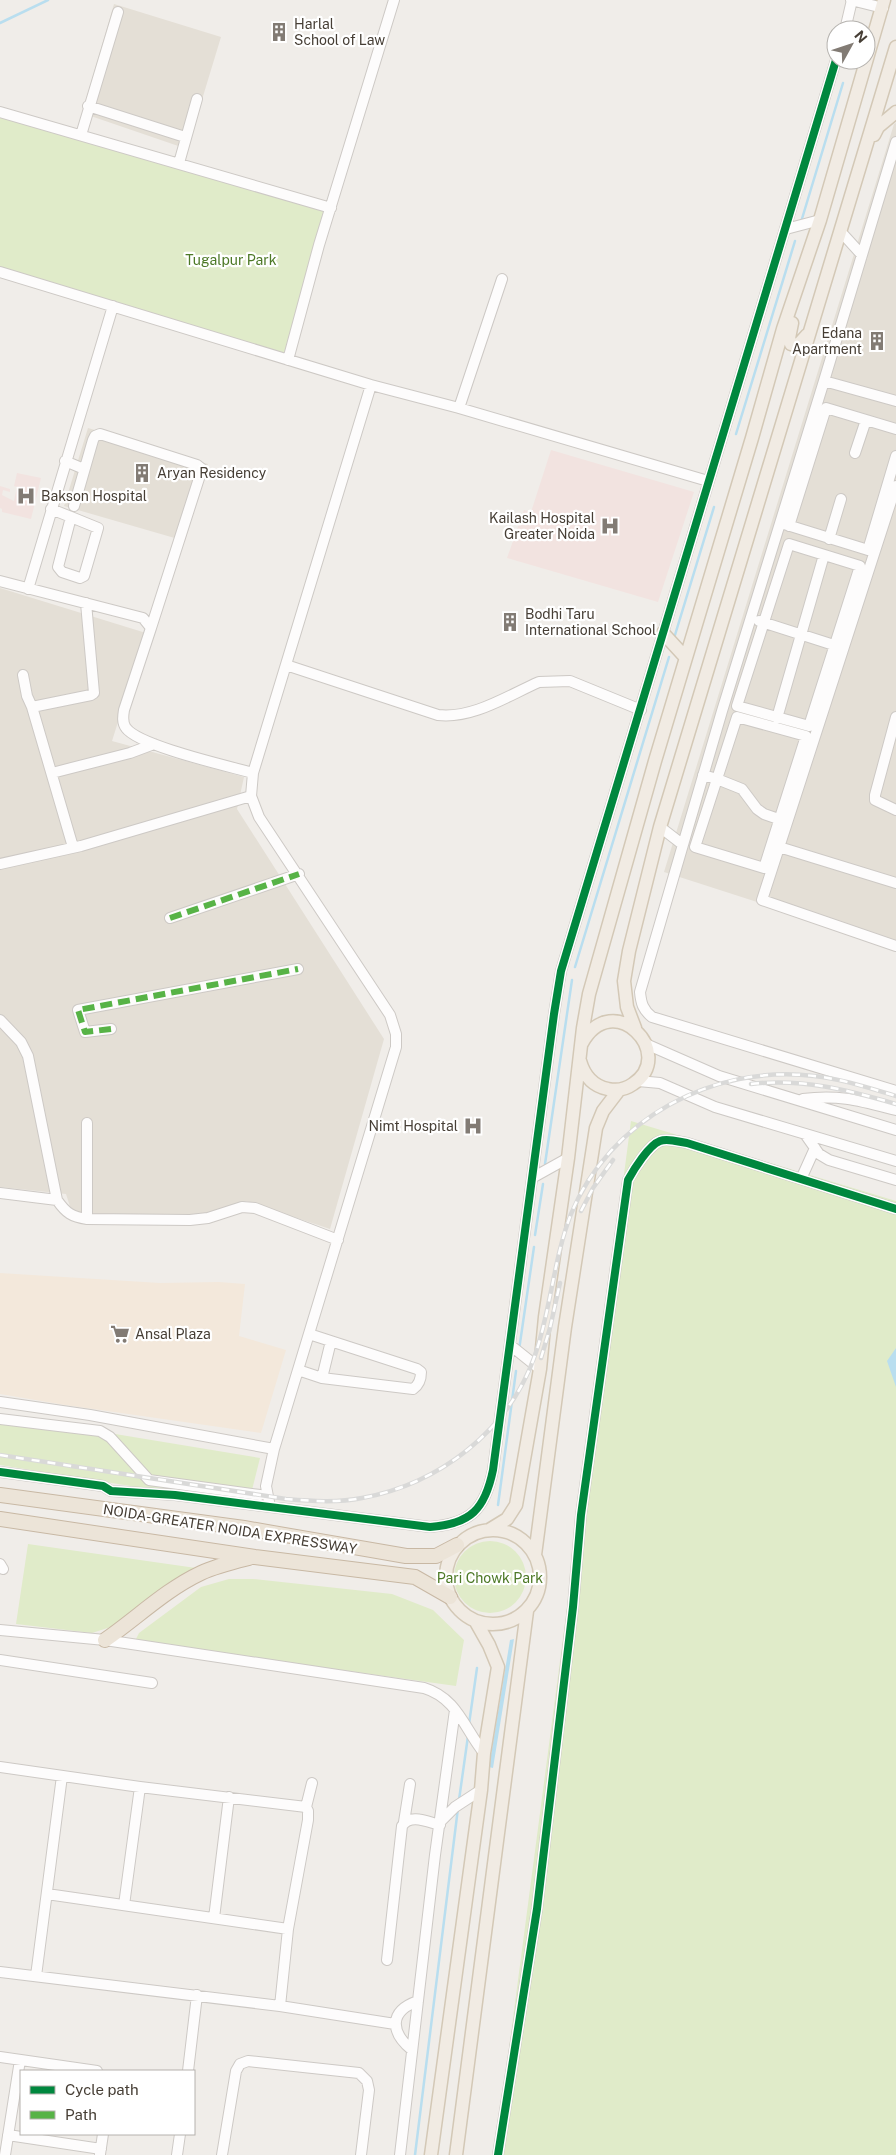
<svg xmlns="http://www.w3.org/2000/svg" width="896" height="2155" viewBox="0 0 896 2155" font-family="'Public Sans',sans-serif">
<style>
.residential{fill:#e4dfd6}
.commercial{fill:#f3e8db}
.medical{fill:#f2e3e0}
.green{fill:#e0ebc9}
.water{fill:#b9deef}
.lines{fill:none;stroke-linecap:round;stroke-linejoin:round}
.stream{stroke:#b9deef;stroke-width:2.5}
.minor-casing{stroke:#cdc9c5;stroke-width:12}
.major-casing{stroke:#d3c8b6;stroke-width:15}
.highway-casing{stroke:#c8b8a4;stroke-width:16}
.minor{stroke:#fdfcfc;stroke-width:10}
.major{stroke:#f1ebe3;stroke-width:12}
.highway{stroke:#ece4d8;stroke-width:14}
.rail-casing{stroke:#d9d9d8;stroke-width:4.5}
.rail{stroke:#fff;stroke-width:2.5;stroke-dasharray:8;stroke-linecap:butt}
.quiet{stroke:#57b346;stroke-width:6;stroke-dasharray:12 6;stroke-linecap:butt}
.cycleway-casing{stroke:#fff;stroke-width:11}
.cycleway{stroke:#00873e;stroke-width:8}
.labels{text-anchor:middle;stroke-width:4.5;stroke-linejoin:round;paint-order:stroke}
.poi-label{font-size:14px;fill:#463e35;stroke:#fff;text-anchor:start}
.park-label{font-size:14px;fill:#4d7927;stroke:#fff}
.street-label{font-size:14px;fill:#463e35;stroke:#fff}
</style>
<rect width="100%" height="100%" fill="#f0ede9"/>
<path class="residential" d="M114 4 221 37 187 149 82 113Z
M896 123V947L664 872 894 124Z
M88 428 208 464 185 541 64 506Z
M0 588 146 633 112 741 244 777 237 809 384 1039 330 1229 246 1201 211 1217 73 1216 66 1194 0 1187Z"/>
<path class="commercial" d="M0 1273 160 1283 219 1282 245 1284 239 1336 286 1350 261 1433 65 1405 0 1394Z"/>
<path class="medical" d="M551 450 694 492 658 602 507 558 524 510 531 512Z
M17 473 41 478 31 519 2 512V509L0 508V486L10 489V492L3 490 2 495 14 501 17 487 14 486Z"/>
<path class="green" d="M0 112 331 208 288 360 0 272Z
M631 1121 896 1201V2155H495Z
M0 1415 260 1458 250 1498 236 1503 0 1465Z
M454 1577a36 36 0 1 1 72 0a36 36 0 1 1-72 0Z
M28 1544 196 1568 120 1624 92 1633 16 1624Z
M229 1579H253L392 1594 433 1610 464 1640 456 1686 135 1641 139 1633 201 1587Z"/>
<path class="water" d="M896 1348V1387L887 1361Z
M514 1639 493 1768 489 1767 510 1640Z"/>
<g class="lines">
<path class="stream" d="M0 23 48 0
M801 222 843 83
M736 434 795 241
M675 635 714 507
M575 967 669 657
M545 1164 572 980
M535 1235 543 1184
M519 1350 534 1247
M498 1505 516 1371
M469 1724 477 1668
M459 1800 468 1736
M415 2155 458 1808"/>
<g class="minor-casing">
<path id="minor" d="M851 0 883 8
M845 30 852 0
M88 106 185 137
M0 112 331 208
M81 135 118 12
M896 142 824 381 722 711 640 992C641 1003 643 1010 652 1017L896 1091
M179 163 197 99
M786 229 820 220
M841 232 862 255
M0 272 371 385 459 408 708 481
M288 360 319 245 394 0
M824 381 896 401
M459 408 502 279
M855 453 866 420
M65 461 84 469
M896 486 762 900 896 946
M74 506 93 440 95 436 100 434 197 465 202 469 151 628
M51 509 71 517
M71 517 98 528 84 576 80 578 62 572 58 567Z
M784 524 868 550 896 456
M789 526 826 408 896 429
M829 539 841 499
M789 544 860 566 809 726 737 706Z
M0 581 143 618 151 628 124 710C123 716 122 723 126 728 139 746 228 766 253 773
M28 589 113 306
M759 621 840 647
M286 665 438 715C473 719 507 696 539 682L570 681 641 710
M23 675 27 696 32 707 73 847
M32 707 91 695 94 693 86 603
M896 717 875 795V800L896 810
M777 718 824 555
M52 773 130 753 154 744
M703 775 717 779 737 717 806 736 764 868 695 847 717 779 742 789 757 809 764 814 787 822
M660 827 682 844
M779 847 896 883
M0 864 81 846 251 796
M170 918 299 874
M0 1020 21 1042 28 1056 57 1200C66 1213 72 1217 87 1219L190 1220 208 1218 242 1207 255 1208 338 1240
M111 1029 85 1032 78 1010 298 969
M646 1044 719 1076 896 1130
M638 1081 660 1083 715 1107 896 1161
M803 1099C839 1094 861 1101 896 1110
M87 1123V1219
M805 1134 819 1154 829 1160 896 1180
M532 1178 568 1158
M801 1179 815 1148
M0 1193 57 1200
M510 1345 540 1369
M298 1370 322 1378 413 1389C419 1385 421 1380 421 1372L417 1369 309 1334
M322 1378 331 1341
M0 1402 90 1415 274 1449
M0 1419 100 1431 110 1437 149 1480 260 1495
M0 1472 103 1486 111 1491 175 1495 430 1527C471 1524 485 1509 493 1470L554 1014 561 971 836 60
M270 1507 266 1486 274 1449 396 1047V1034L390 1015 259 817 251 796 253 773 371 385
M0 1564 3 1569
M0 1630 105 1640 424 1688C457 1698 464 1728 484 1753
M0 1660 152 1683
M0 1767 140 1787 306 1807 308 1811V1820L288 1929 280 2006
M306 1807 312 1783
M441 1821 455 1807 481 1790
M404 1822 410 1784
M47 1894 288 1929
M124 1905 140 1787
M214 1918 229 1797
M387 1960 402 1826C410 1813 428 1822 440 1825
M0 1972 280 2006 395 2024
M36 1976 62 1776
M412 2050C390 2032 389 2011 418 2001
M0 2057 97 2071
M188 2071 197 1995
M8 2135 101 2149
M100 2154 103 2134
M5 2155 20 2060
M177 2155 180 2134
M222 2155 236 2071 240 2064 248 2061 359 2073 367 2081 369 2090 361 2155
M400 2155 435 1855 455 1710
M498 2155 537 1909 573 1607 581 1515 628 1180C634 1169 649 1145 660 1141 668 1138 679 1142 687 1143L896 1209"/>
</g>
<g class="major-casing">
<path id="major" d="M874 135 878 127 896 112
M792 323 789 338 791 344 798 345 807 335
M663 633 686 658
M635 1028 627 1007 624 981 629 951 660 827 896 47
M580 1061C584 1075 592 1086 608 1089 617 1091 626 1089 633 1084 678 1054 613 987 582 1043
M446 1577a47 47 0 1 1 94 0a47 47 0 1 1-94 0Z
M489 1530 507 1519 516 1505 540 1369 545 1317 568 1158 583 1028 589 994 655 761 752 438 783 329 820 220 884 0
M535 1555 565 1327 596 1128 603 1111 619 1090
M431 2155 481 1790 484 1753 498 1667 489 1645 476 1622
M456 2155 527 1611"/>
</g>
<g class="highway-casing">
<path id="highway" d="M0 1495 244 1528 406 1556H436L457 1545
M0 1519 255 1557 415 1577 450 1597
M105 1640C137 1618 165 1590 201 1573 216 1566 233 1562 249 1558"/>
</g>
<use href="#minor" class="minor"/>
<use href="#major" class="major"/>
<use href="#highway" class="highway"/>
<g class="rail-casing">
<path id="rail" d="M751 1084C802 1078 848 1090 896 1104
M581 1211 593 1188 613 1160
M541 1358 550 1328 560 1283
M0 1455 286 1499C311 1501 337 1503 362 1498 439 1484 507 1432 534 1358 551 1311 553 1260 571 1214 610 1119 713 1064 814 1076 842 1079 869 1088 896 1096"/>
</g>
<use href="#rail" class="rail"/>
<path class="quiet" d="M170 918 299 874
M111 1029 85 1032 78 1010 298 969"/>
<g class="cycleway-casing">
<path id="cycleway" d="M0 1472 103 1486 111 1491 175 1495 430 1527C471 1524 485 1509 493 1470L554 1014 561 971 836 60
M498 2155 537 1909 573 1607 581 1515 628 1180C634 1169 649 1145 660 1141 668 1138 679 1142 687 1143L896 1209"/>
</g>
<use href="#cycleway" class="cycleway"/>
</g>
<defs>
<g id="building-bare" transform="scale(1.5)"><path d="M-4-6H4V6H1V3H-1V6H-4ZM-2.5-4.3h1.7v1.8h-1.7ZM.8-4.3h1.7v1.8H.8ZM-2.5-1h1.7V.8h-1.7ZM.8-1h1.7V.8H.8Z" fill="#827b74" stroke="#fff" stroke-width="2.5" paint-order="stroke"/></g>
<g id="hospital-bare" transform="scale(1.5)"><path d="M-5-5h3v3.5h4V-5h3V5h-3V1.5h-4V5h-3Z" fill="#827b74" stroke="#fff" stroke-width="2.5" paint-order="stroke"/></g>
<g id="supermarket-bare" transform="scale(1.5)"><path d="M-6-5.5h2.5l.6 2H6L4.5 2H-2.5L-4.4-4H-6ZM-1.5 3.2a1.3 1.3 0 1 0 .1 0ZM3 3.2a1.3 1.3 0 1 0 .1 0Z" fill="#827b74" stroke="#fff" stroke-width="2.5" paint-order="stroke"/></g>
</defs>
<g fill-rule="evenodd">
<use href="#building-bare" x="279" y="32"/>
<use href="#building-bare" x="877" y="341"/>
<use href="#building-bare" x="142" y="473"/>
<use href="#hospital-bare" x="26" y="496"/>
<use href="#hospital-bare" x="610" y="526"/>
<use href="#building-bare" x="510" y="622"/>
<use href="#hospital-bare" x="473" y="1126"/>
<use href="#supermarket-bare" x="120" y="1334"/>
</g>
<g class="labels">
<g class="poi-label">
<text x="294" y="29">Harlal<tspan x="294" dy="16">School of Law</tspan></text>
<text x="862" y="338" text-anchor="end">Edana<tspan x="862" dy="16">Apartment</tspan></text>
<text x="157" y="478">Aryan Residency</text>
<text x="41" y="501">Bakson Hospital</text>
<text x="595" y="523" text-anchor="end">Kailash Hospital<tspan x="595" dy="16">Greater Noida</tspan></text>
<text x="525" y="619">Bodhi Taru<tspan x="525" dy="16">International School</tspan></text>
<text x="458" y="1131" text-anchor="end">Nimt Hospital</text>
<text x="135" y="1339">Ansal Plaza</text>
</g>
<g class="park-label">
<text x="231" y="265">Tugalpur Park</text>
<text x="490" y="1583">Pari Chowk Park</text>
</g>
<g class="street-label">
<text transform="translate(230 1529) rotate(9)" y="5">NOIDA-GREATER NOIDA EXPRESSWAY</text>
</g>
</g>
<rect x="20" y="2070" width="175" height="65" fill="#ffffff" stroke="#b5b2ae"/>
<rect x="30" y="2086" width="25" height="8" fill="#00873e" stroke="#b5b2ae"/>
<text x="65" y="2095" font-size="15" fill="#463e35">Cycle path</text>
<rect x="30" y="2111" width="25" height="8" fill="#57b346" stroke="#b5b2ae"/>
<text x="65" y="2120" font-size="15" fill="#463e35">Path</text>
<g transform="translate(851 45) rotate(50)"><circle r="24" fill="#ffffff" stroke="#b5b2ae"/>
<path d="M0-4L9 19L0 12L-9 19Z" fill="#827b74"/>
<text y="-8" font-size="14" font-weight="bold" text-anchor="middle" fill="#463e35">N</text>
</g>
</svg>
